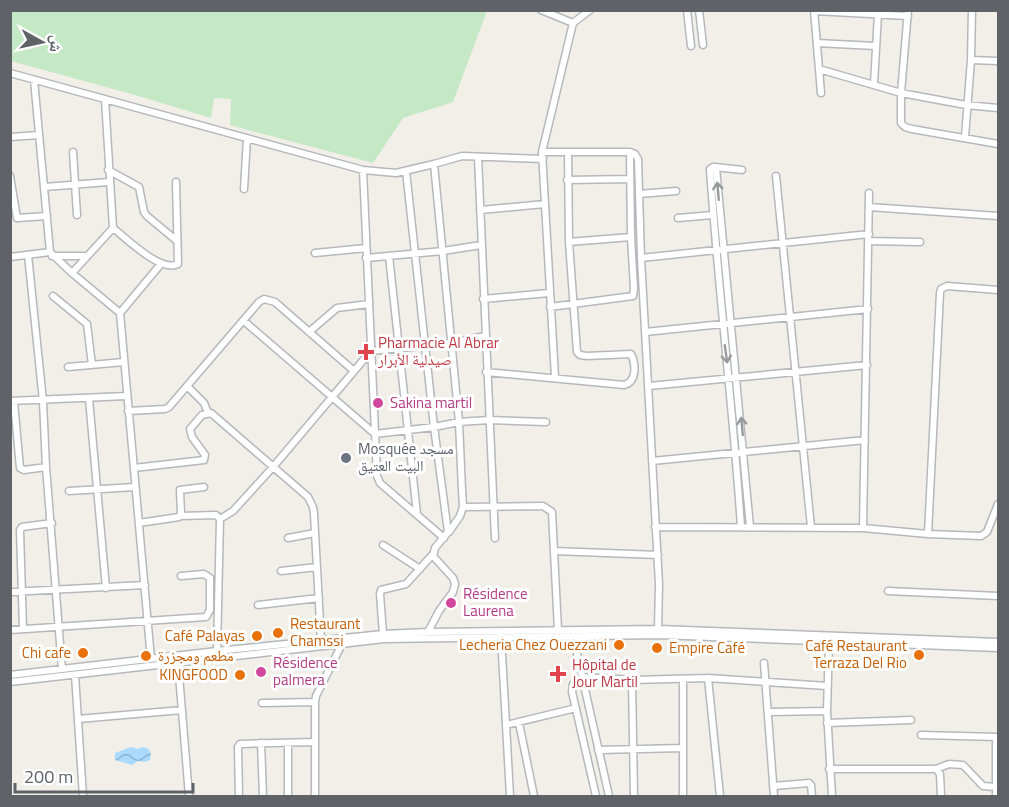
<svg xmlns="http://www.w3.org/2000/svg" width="1009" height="807" viewBox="0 0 1009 807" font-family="'Titillium Web','Noto Naskh Arabic',sans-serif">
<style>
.green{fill:#c5e8c5}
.water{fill:url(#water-waves)}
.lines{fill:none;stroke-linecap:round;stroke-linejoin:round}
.minor-casing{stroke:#b5b8bc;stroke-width:9}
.minor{stroke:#fff;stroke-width:6}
.oneway{stroke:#979a9d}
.health-dot{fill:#e0444e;stroke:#fff;stroke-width:2}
.hotel-dot{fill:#d1479c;stroke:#fff;stroke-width:2}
.worship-dot{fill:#6b7280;stroke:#fff;stroke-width:2}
.food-dot{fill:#e8710a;stroke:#fff;stroke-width:2}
.labels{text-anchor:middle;stroke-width:6;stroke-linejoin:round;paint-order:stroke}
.health-label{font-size:15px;fill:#be3a42;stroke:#fff;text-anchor:start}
.hotel-label{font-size:15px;fill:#b23c85;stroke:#fff;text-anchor:start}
.worship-label{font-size:15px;fill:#5b616d;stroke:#fff;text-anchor:start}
.food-label{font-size:15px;fill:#c56008;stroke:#fff;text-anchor:end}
</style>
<defs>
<pattern id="water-waves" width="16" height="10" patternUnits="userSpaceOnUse" patternTransform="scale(1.5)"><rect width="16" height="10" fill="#aadaff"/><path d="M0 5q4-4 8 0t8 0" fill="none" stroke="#8eb4d2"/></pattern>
</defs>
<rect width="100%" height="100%" fill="#f1efe8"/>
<path class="green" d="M10 11 11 10 487 11 453 102 403 118 373 163 230 125 231 99 214 98 211 118 135 95 11 61Z"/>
<path class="water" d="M131 747 138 749C143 746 148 747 151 753L150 760 145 762 138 761 132 765 115 760V753Z"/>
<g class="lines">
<g class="minor-casing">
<path id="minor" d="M541 10 573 23
M687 10 691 46
M699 10 703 45
M814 10 821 93
M908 10 901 93V123L905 127 912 129 998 144
M814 11 908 16
M817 43 875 46
M971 60 998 61
M819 69 901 93 966 105 998 108
M10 73 363 170 396 173 434 164
M34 80 50 252
M874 84 878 14
M105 99 113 228C127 239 161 273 178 264L176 182
M10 137 39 135
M965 137 971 60 972 10
M73 152 77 215
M542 152H630L635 154 638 159 641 258 659 584 658 629
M478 157 495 538
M715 167 742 170
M108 170 139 187 144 212 147 216 177 241
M363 170 377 476 380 483 444 538
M406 171 434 427 448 532 435 548 433 556 453 578 455 584 453 592 439 611 428 632
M10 176 17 218 47 216
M776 176 811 527
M567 180 630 179
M44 187 109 182
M244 189 247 138
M639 194 676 191
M869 207 998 216
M480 210 545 204
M678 218 713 215
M113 228 72 273 120 313 160 265
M868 241 920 242
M569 242 631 237
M315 253 366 248
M28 255 43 401 46 467 62 669
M52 256H87
M389 256 417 514
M10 257 50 252 72 273
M366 258 443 251 481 245
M641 258 869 234
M53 296 87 324 92 365
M483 299 549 293
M550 307 633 296 634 288 631 237 630 152
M120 313 151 659
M244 321 375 434 434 427 459 422 489 420 546 422
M309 332 337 308 369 304
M645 332 868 309
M68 367 124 362
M486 372 624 385C637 382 636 364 631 354L587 356 580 355 577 352 569 242 568 152
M555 377 542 152 573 23 590 10
M187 386 204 403 208 413
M649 386 867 365
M89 399 106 588
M10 401 127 396
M14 402 20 468 24 470 46 467
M128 411 165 409 169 407 259 302 264 299 275 302 354 371
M652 461 865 440
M134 468 204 460 205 455 192 437 190 429 202 415 211 413 308 497 313 507 314 514 321 641
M69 491 135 487
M463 507 543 506 552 512 558 630
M180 516 216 515 220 519 217 651
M220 519 233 511 273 467 371 351 452 343 485 336
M139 523 179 517 181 513 180 490 204 487
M655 527 863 528 928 534 981 536 987 532 998 504
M741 527C733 407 718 288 710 169L713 167 716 168 750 527
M863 528 869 193
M449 532 460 516 463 507 462 490 459 422 434 164 462 156 543 159
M928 534 940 293 941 289 947 286 998 290
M288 538 315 533
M383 545 420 569
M554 551 658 555
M281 571 317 567
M888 591 998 596
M10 592 145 585
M258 605 319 598
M23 629 20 530 22 527 52 523
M10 630 206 617 210 610V578L204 574 181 576
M383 634 380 594 381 590 406 584 434 553
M501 636 510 796
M573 636 609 796
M829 643 827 711 832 796
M178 663 189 796
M764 663 774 796
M10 675 217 651 383 634 428 632 658 629 998 642
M75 675 83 796
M708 678 720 796
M683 679V796
M632 680 634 796
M10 682 384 639 658 635 998 648
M262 703 315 702
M769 712 827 711
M78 719 182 710
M519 723 534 796
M827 723 911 720
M506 725 576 708
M921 735 998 737
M996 737V796
M261 743 263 796
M288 743V796
M598 750 683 748
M829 769H936L940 774 941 796
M936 769 949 764 963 765 983 786 996 787
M773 786 809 783 811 785 812 796
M239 796 238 747 240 744 314 742
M315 796V702L316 696 343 642
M596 796 572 692 573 684 582 677 632 680 708 678 827 686"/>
</g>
<use href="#minor" class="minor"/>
</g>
<defs><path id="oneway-shaft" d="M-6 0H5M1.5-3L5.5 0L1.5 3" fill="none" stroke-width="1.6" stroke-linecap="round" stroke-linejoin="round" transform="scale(1.5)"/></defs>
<g class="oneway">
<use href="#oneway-shaft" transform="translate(718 191) rotate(-95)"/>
<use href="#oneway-shaft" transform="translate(726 354) rotate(82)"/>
<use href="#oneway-shaft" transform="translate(742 426) rotate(-95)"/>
</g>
<g class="health-dot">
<path d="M363 343h6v6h6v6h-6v6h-6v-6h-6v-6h6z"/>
<path d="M555 665h6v6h6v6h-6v6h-6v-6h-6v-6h6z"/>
</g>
<g class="hotel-dot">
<circle cx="378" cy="403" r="6"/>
<circle cx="451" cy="603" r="6"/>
<circle cx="261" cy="672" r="6"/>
</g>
<circle class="worship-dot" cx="346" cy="458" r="6"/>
<g class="food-dot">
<circle cx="278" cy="633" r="6"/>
<circle cx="257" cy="636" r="6"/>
<circle cx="619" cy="645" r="6"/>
<circle cx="657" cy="648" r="6"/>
<circle cx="83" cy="653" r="6"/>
<circle cx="919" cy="655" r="6"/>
<circle cx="146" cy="656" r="6"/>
<circle cx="240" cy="675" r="6"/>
</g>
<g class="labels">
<g class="health-label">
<text x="378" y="348">Pharmacie Al Abrar<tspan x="378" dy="17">صيدلية الأبرار</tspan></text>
<text x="572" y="670">Hôpital de<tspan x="572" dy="17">Jour Martil</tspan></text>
</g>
<g class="hotel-label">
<text x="390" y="408">Sakina martil</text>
<text x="463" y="599">Résidence<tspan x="463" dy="17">Laurena</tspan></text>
<text x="273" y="668">Résidence<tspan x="273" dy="17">palmera</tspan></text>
</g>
<g class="worship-label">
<text x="358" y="454">Mosquée مسجد<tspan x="358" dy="17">البيت العتيق</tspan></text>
</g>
<g class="food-label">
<text x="290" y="629" text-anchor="start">Restaurant<tspan x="290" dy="17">Chamssi</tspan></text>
<text x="245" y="641">Café Palayas</text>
<text x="607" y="650">Lecheria Chez Ouezzani</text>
<text x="907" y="651">Café Restaurant<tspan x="907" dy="17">Terraza Del Rio</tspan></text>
<text x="669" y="653" text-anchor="start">Empire Café</text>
<text x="71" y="658">Chi cafe</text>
<text x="158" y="661" text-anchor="start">مطعم ومجزرة</text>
<text x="228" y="680">KINGFOOD</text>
</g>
</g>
<rect width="1009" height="807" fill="none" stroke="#5f6368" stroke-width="24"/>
<g transform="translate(42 42) rotate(98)" stroke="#ffffff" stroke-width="4.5" paint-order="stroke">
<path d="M0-4.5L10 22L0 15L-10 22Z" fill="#5f6368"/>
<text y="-9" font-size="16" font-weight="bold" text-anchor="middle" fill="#5f6368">ش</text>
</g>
<path d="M15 783v9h178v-9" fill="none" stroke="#5f6368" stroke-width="3"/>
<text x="24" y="783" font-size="18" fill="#5f6368" stroke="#ffffff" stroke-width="4.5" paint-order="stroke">200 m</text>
</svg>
